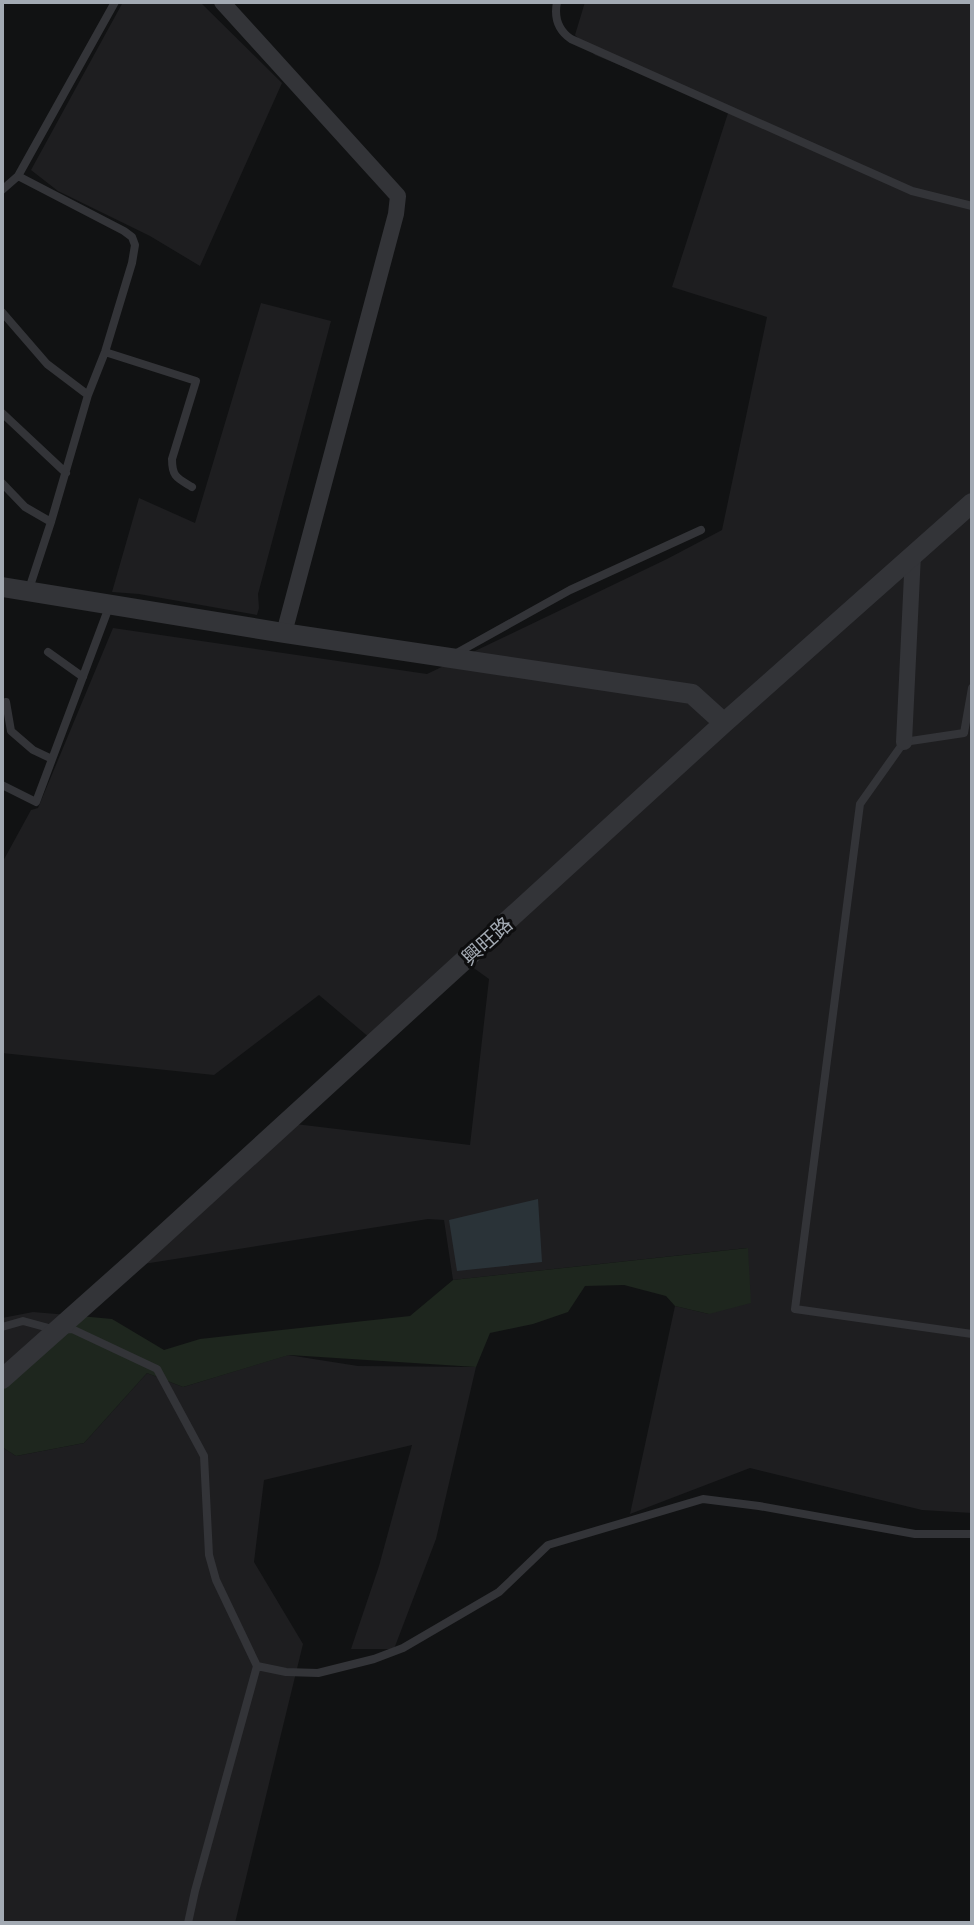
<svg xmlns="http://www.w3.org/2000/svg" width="974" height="1925" viewBox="0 0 974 1925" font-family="'Titillium Web','Noto Sans TC',sans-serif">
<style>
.built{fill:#1e1e20}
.green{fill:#1e261e}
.water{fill:#2a3338}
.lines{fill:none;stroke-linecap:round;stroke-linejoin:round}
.service{stroke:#333438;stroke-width:8}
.minor{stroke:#333438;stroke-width:16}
.tertiary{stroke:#333438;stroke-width:20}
.labels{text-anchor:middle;stroke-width:6;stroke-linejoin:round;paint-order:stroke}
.street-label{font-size:20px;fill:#a3aab3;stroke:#0d0d0e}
</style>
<rect width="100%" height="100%" fill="#111213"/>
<path class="built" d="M123 2H200L282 83 200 266 150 236 58 191 31 170Z
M585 2H972V1513L922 1510 750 1468 630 1514 675 1306 709 1314 747 1248 453 1280 444 1220 428 1219 137 1265 287 1123 470 1145 489 979 464 961 377 1044 319 995 214 1075 2 1053V863L31 810 38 808 113 628 427 674 667 559 722 530 767 317 672 287 729 110 595 55 575 35Z
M261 303 331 321 258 594 259 608 257 615 139 594 112 592 139 498 195 523Z
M33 1312 80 1316 2 1382V1318Z
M288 1355 358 1366 476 1367 436 1539 394 1649H351L379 1566 412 1445 264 1480 254 1562 303 1644 235 1923H2V1447L16 1456 84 1443 147 1373 183 1387Z"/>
<path class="green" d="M748 1248 751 1303 709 1314 675 1306 666 1296 624 1285 585 1286 568 1312 533 1324 490 1333 476 1367 289 1355 183 1387 147 1373 84 1443 16 1456 2 1447V1382L80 1316 112 1319 164 1350 200 1339 410 1316 453 1280Z"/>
<path class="water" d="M538 1199 542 1262 457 1271 449 1220Z"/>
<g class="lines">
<path class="service" d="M557 2C554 17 558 30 571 39L912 191 972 206
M18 176 124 231 132 237 135 245 132 263 105 352 88 395 51 522 28 592
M2 190 18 176 115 2
M2 312 47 364 88 395
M105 352 196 381 172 459C172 477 177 478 192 487
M2 413 66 473
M2 483 25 507 51 522
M48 652 83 677
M455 654 570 590 701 530
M972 688 964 733 904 742 860 804 795 1309 972 1334
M6 702 11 731 33 750 52 759
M2 785 36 802 109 607
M2 1327 23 1321 56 1330 72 1329 157 1369 204 1456 209 1555 216 1580 257 1666 195 1891 188 1923
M257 1666 286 1672 318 1673 374 1659 403 1648 499 1592 548 1545 703 1499 759 1506 915 1534H972"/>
<path class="minor" d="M222 2 398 196 396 214 284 633
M904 742 913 554"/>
<path class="tertiary" d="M2 587 284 633 692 694 724 723
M2 1379 138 1258 724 723 972 503"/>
</g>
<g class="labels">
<g class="street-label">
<text transform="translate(487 941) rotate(-42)" y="7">興旺路</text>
</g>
</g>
<rect width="974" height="1925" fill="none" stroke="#a3aab3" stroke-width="8"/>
</svg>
